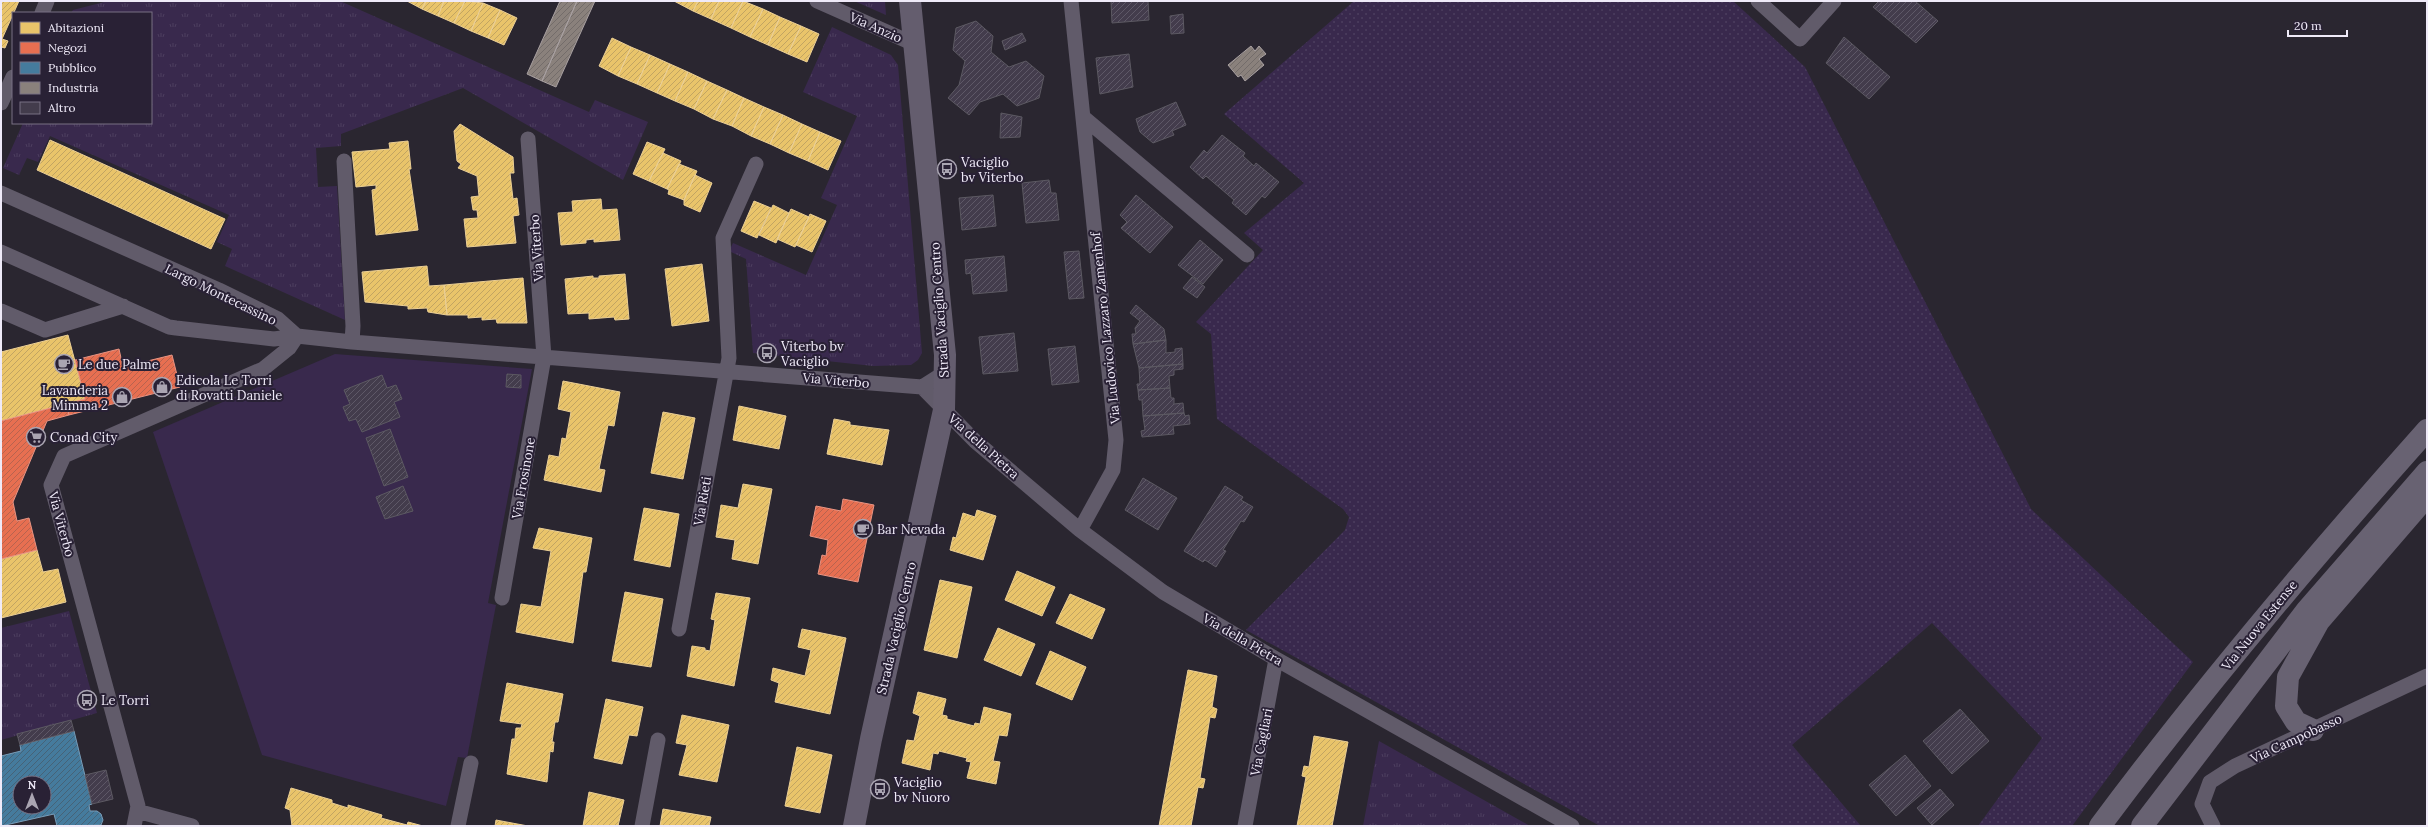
<svg xmlns="http://www.w3.org/2000/svg" width="2428" height="827" viewBox="0 0 2428 827" font-family="Lora,serif">
<style>
.grass{fill:url(#grass-dots)}
.park{fill:url(#park-tufts)}
.garden{fill:#39294d}
.homes{fill:url(#homes-hatch);stroke:#ebcf95}
.shops{fill:url(#shops-hatch);stroke:#e99483}
.public{fill:url(#public-hatch);stroke:#789cb8;fill-rule:evenodd}
.industry{fill:url(#industry-hatch);stroke:#a8a0a1}
.building{fill:url(#building-hatch);stroke:#5c5962}
.lines{fill:none;stroke-linecap:round;stroke-linejoin:round}
.street{stroke:#615b6a;stroke-width:15}
.secondary{stroke:#645d6e;stroke-width:22}
.highway{stroke:#686272;stroke-width:22}
.labels{text-anchor:middle;stroke-width:4;stroke-linejoin:round;paint-order:stroke}
.street-label{font-size:13px;fill:#efeaf8;stroke:#292135}
.poi-label{font-size:13px;fill:#efeaf8;stroke:#292135;text-anchor:start}
</style>
<defs>
<pattern id="grass-dots" width="8" height="8" patternUnits="userSpaceOnUse"><rect width="8" height="8" fill="#39294d"/><path d="M2 2h.1M6 6h.1" fill="none" stroke="#4c3e5f" stroke-width="1.8" stroke-linecap="round"/></pattern>
<pattern id="park-tufts" width="24" height="20" patternUnits="userSpaceOnUse"><rect width="24" height="20" fill="#39294d"/><path d="M3 7l-1-3M5 7V3M7 7l1-3M15 17l-1-3M17 17v-4M19 17l1-3" fill="none" stroke="#4c3e5f"/></pattern>
<pattern id="homes-hatch" width="6" height="6" patternUnits="userSpaceOnUse"><rect width="6" height="6" fill="#e9c46a"/><path d="M-1 1l2-2M0 6l6-6M5 7l2-2" fill="none" stroke="#c1a462"/></pattern>
<pattern id="shops-hatch" width="6" height="6" patternUnits="userSpaceOnUse"><rect width="6" height="6" fill="#e76f51"/><path d="M-1 1l2-2M0 6l6-6M5 7l2-2" fill="none" stroke="#b7634f"/></pattern>
<pattern id="public-hatch" width="6" height="6" patternUnits="userSpaceOnUse"><rect width="6" height="6" fill="#457b9d"/><path d="M-1 1l2-2M0 6l6-6M5 7l2-2" fill="none" stroke="#466378"/></pattern>
<pattern id="industry-hatch" width="6" height="6" patternUnits="userSpaceOnUse"><rect width="6" height="6" fill="#8a817c"/><path d="M-1 1l2-2M0 6l6-6M5 7l2-2" fill="none" stroke="#736c6a"/></pattern>
<pattern id="building-hatch" width="6" height="6" patternUnits="userSpaceOnUse"><rect width="6" height="6" fill="#433c4c"/><path d="M-1 1l2-2M0 6l6-6M5 7l2-2" fill="none" stroke="#5e5867"/></pattern>
</defs>
<rect width="100%" height="100%" fill="#2a2630"/>
<path class="grass" d="M1354 1H1733L1805 67 2031 509 2193 662 2072 826H1978L2042 738 1932 623 1792 745 1861 826H1600L1246 630 1345 530 1349 517 1343 509 1217 419 1211 334 1196 322 1263 250 1244 233 1304 183 1224 114Z"/>
<path class="park" d="M108 1H340L589 112 595 100 648 122 623 180 463 88 341 134V146L316 148 318 187 337 186 345 320 225 266 232 249 217 242 229 215 50 136 38 162 27 158 19 175 3 168 23 123H151V13H71L73 10Z
M854 1H885L886 15Z
M832 27 891 55 898 65 922 353 918 360 911 365 873 366 753 353 746 259 729 251 733 243 806 275 837 205 821 198 857 116 803 92Z
M69 611 97 713 1 740V628Z
M1379 741 1530 826H1363Z"/>
<path class="garden" d="M335 354 532 369 488 603 496 605 467 758 458 757 446 806 262 755 153 432Z"/>
<path class="homes" d="M1 1H19L2 39 8 41 5 48 1 47Z
M407 1H426L422 9Z
M426 1H444L438 16 422 9Z
M444 1H465L454 23 438 16Z
M465 1 483 3 471 31 454 23Z
M674 1H698L693 11Z
M698 1H719L711 19 693 11Z
M719 1H743L731 28 711 19Z
M743 1 763 9 750 37 731 28Z
M483 3 500 10 488 38 471 31Z
M763 9 780 17 768 45 750 37Z
M500 10 517 18 504 45 488 38Z
M780 17 801 26 788 54 768 45Z
M801 26 819 34 807 62 788 54Z
M612 38 631 47 618 76 599 66Z
M631 47 650 55 637 84 618 76Z
M650 55 670 64 657 93 637 84Z
M670 64 688 72 675 101 657 93Z
M688 72 707 81 694 109 675 101Z
M707 81 727 90 713 119 694 109Z
M727 90 744 98 732 126 713 119Z
M744 98 764 107 751 136 732 126Z
M764 107 783 115 770 144 751 136Z
M783 115 802 124 789 153 770 144Z
M460 124 513 157 514 173H510L513 199 517 198 519 215 513 216 516 243 467 247 464 219 478 218 477 210H473L471 197 479 196 477 176 458 168 461 164 457 161 454 131Z
M802 124 820 132 808 161 789 153Z
M820 132 841 141 828 170 808 161Z
M50 140 225 219 211 249 37 170Z
M408 141 411 169H409L418 230 376 235 372 190 376 189V185L356 187 352 152 390 149 389 143Z
M647 142 665 149 649 181 633 174Z
M663 153 681 161 667 189 649 181Z
M679 164 697 171 684 200 668 194 669 190 667 189Z
M695 175 712 183 700 212 684 205V200Z
M601 199 602 210 617 209 620 240 594 242V239L586 240V243L561 245 558 213 573 212 572 201Z
M754 201 771 208 757 238 741 231Z
M773 205 789 213 776 243 759 235Z
M791 209 809 217 795 247 777 239Z
M810 214 826 221 812 252 796 245Z
M702 264 709 321 672 326 665 269Z
M427 266 429 286 444 285 447 315 428 312 427 308 408 309V306L365 302 362 272Z
M625 274 629 319 615 320 614 317 589 319V313L568 314 565 279 593 276V278H599V276Z
M523 278 527 323H497L496 319 482 320V317L468 318V315H447L444 285Z
M68 335 85 399 1 421V352Z
M563 381 620 392 614 426 608 425 599 469 605 470 601 492 544 480 549 455 559 457 562 438 566 439 571 412 558 409Z
M739 406 786 416 779 449 733 440Z
M663 412 695 418 683 479 651 473Z
M834 419 850 422V425L889 430 882 465 827 454Z
M743 484 772 489 758 564 732 559 735 540 716 537 721 505 738 508Z
M644 508 679 514 670 567 634 560Z
M977 510 996 516 983 560 950 550 953 537 956 538 963 513 975 517Z
M539 528 592 538 586 572H583L573 643 516 632 521 604 541 607 551 551 533 548Z
M37 550 43 572 58 569 66 602 1 618V559Z
M1017 571 1055 587 1042 616 1005 600Z
M940 580 972 587 957 658 924 650Z
M625 592 663 599 651 667 612 661Z
M716 593 750 598 734 686 687 676 692 646 705 648V650L710 651 715 620 711 619Z
M1070 594 1105 609 1092 639 1056 623Z
M998 628 1035 644 1021 676 984 660Z
M802 629 846 638 830 714 775 702 779 683 771 680 773 668 805 676 811 650 798 647Z
M1050 651 1086 667 1072 700 1036 684Z
M1188 670 1217 676 1212 707 1217 709 1215 718 1210 717 1200 778 1205 779 1203 788 1198 787 1191 826H1159Z
M507 683 563 694 558 722H555L552 742H554L553 752 550 751 547 782 507 774 512 739H515L516 728H521L522 724 500 721Z
M918 692 946 699 942 715 947 716V719L974 726 975 723 980 724 984 707 1011 714 1007 736 999 735 993 761 1000 762 996 784 967 778 971 762 966 761 967 758 939 751 938 754 933 753 930 770 902 763 907 740 914 741 920 716 913 713Z
M606 699 643 707 637 736 629 735 622 764 594 758Z
M682 715 729 725 717 782 679 775 687 745 676 743Z
M1314 736 1348 742 1332 826H1297L1306 777 1302 776 1304 766 1309 767Z
M797 747 832 755 820 813 785 806Z
M291 788 332 800V803L348 808V805L382 815 381 818 407 825 408 822 423 826H292L290 810 285 808Z
M589 792 624 800 618 826H583Z
M663 809 711 817 709 826H660Z
M496 820 528 826H495Z"/>
<path class="shops" d="M119 349 123 367 172 355 180 387 69 415 66 404 85 399 75 360Z
M66 404 69 415 47 421 13 502 17 521 29 518 37 550 1 559V421Z
M843 499 874 505 858 582 818 574 822 555 826 556 828 540 810 536 816 506 841 511Z"/>
<path class="public" d="M74 731 92 804 89 805 90 811H97L101 814 103 820 101 825 57 826 54 814 1 826V756L21 751 20 745ZM20 783H44V807H20Z"/>
<path class="industry" d="M560 1H577L542 81 527 74Z
M577 1H595L556 87 542 81Z
M1251 46 1255 51 1259 46 1266 54 1259 59 1264 65 1245 81 1241 75 1238 77 1228 65Z"/>
<path class="building" d="M1111 1H1148L1149 20 1112 23Z
M1879 1H1915L1938 21 1916 43 1873 7Z
M1183 14 1184 33 1171 34 1170 16Z
M976 21 993 36 991 52 1009 67 1026 61 1044 76 1039 98 1017 106 1003 94 980 102 969 115 948 98 959 85 965 61 953 50 956 28Z
M1022 33 1026 41 1005 50 1002 41Z
M1844 37 1890 77 1869 99 1826 63Z
M1129 54 1133 87 1100 94 1096 58Z
M1176 102 1186 125 1172 131 1174 135 1153 143 1140 132 1136 119Z
M1001 113 1022 117 1020 137 1000 138Z
M1222 135 1245 153 1243 156 1254 166 1256 163 1279 182 1265 198 1262 196 1246 215 1232 203 1234 200 1206 176 1203 179 1190 167 1204 150 1207 153Z
M1049 180 1051 193H1056L1059 220 1026 223 1022 183Z
M993 195 996 226 962 230 959 198Z
M1136 195 1173 227 1150 253 1121 228 1127 222 1120 215Z
M1200 240 1223 260 1203 284 1178 265Z
M1079 251 1084 298 1069 299 1064 252Z
M1004 256 1007 291 973 294 971 273 966 274 965 260Z
M1192 277 1205 287 1197 298 1183 288Z
M1136 305 1164 329 1166 340 1133 344 1132 334H1136L1135 328 1140 321 1130 313Z
M1014 333 1018 371 983 374 979 337Z
M1166 340V353L1175 352V349L1182 348 1183 364 1139 368 1133 344Z
M1075 346 1079 382 1052 385 1048 349Z
M1183 364V369L1174 370V375L1169 376 1170 388 1138 390 1137 384H1140L1139 368Z
M507 374 521 375V388L506 387Z
M382 375 387 388 396 385 402 399 394 402 400 417 362 432 356 419 349 421 343 407 350 404 344 390Z
M1170 388 1171 398H1174V404L1183 403 1184 413 1143 416 1142 400H1139L1138 390Z
M1184 413 1185 416 1189 415 1190 424 1173 426 1174 434 1142 437 1141 431 1145 430 1143 416Z
M390 429 408 477 384 486 366 438Z
M1143 478 1177 498 1158 530 1125 510Z
M403 486 413 511 385 519 376 497Z
M1225 486 1243 497 1241 500 1253 507 1244 522 1241 521 1223 550 1226 551 1216 567 1205 560 1203 562 1184 551Z
M1960 709 1989 741 1952 774 1923 741Z
M71 720 74 731 20 745 17 734Z
M1905 755 1931 786 1896 816 1869 785Z
M106 770 113 799 92 804 85 775Z
M1940 789 1954 805 1932 825 1917 808Z"/>
<g class="lines">
<path class="street" d="M817 1 914 44
M1071 1 1116 440 1113 470 1080 530
M1758 1 1800 39 1834 1
M42 13 47 1
M1 103 13 77
M1083 117 1247 255
M344 161 353 326 352 342
M1 193 219 290 278 319 297 336
M1 252 169 327 176 328 274 339 297 336 352 342 922 387 944 373
M1 311 45 330 123 306
M922 387 975 441 1080 530 1163 592 1276 659 1572 826
M502 598 544 357 528 139
M679 629 729 358 723 238 756 164
M137 811 192 826
M134 826 138 806 51 485 64 456 263 369 289 348 297 336
M458 826 471 763
M642 826 658 740
M1245 826 1276 659
M2213 826 2202 804 2210 782 2235 766 2427 676"/>
<path class="secondary" d="M854 826 871 739 944 410 945 355 910 1"/>
<path class="highway" d="M2313 730 2296 722 2286 706 2288 677 2319 621 2419 505 2427 488
M2100 826C2202 689 2313 558 2427 430
M2142 826 2307 610 2427 472"/>
</g>
<defs>
<g id="bus-ring" transform="scale(1)"><circle r="9.5" fill="#292135" stroke="#aaa5b2" stroke-width="1.5"/><path d="M-5-6H5V4H4V6H2V4H-2V6H-4V4H-5ZM-3.5-4V0h7V-4ZM-3.5 1.2v1.5H-2V1.2ZM2 1.2v1.5H3.5V1.2Z" fill="#aaa5b2"/></g>
<g id="cafe-ring" transform="scale(1)"><circle r="9.5" fill="#292135" stroke="#aaa5b2" stroke-width="1.5"/><path d="M-5.5-4.5H6V0H3Q3 3.5 0 3.5H-2.5Q-5.5 3.5-5.5 0ZM3-3.2v2h1.7v-2ZM-6 4.5H4V6H-6Z" fill="#aaa5b2"/></g>
<g id="shop-ring" transform="scale(1)"><circle r="9.5" fill="#292135" stroke="#aaa5b2" stroke-width="1.5"/><path d="M-5-2.5h2.3a2.7 3.5 0 0 1 5.4 0H5L5.5 6h-11ZM-1.5-2.5h3a1.5 2.3 0 0 0-3 0Z" fill="#aaa5b2"/></g>
<g id="supermarket-ring" transform="scale(1)"><circle r="9.5" fill="#292135" stroke="#aaa5b2" stroke-width="1.5"/><path d="M-6-5.5h2.5l.6 2H6L4.5 2H-2.5L-4.4-4H-6ZM-1.5 3.2a1.3 1.3 0 1 0 .1 0ZM3 3.2a1.3 1.3 0 1 0 .1 0Z" fill="#aaa5b2"/></g>
</defs>
<g fill-rule="evenodd">
<use href="#bus-ring" x="947" y="169"/>
<use href="#bus-ring" x="767" y="353"/>
<use href="#cafe-ring" x="64" y="364"/>
<use href="#shop-ring" x="162" y="387"/>
<use href="#shop-ring" x="122" y="397"/>
<use href="#supermarket-ring" x="36" y="437"/>
<use href="#cafe-ring" x="863" y="529"/>
<use href="#bus-ring" x="87" y="700"/>
<use href="#bus-ring" x="880" y="789"/>
</g>
<g class="labels">
<g class="street-label">
<text transform="translate(876 27) rotate(24)" y="5">Via Anzio</text>
<text transform="translate(536 248) rotate(-94)" y="5">Via Viterbo</text>
<text transform="translate(221 294) rotate(26)" y="5">Largo Montecassino</text>
<text transform="translate(939 310) rotate(-94)" y="5">Strada Vaciglio Centro</text>
<text transform="translate(1105 328) rotate(-96)" y="5">Via Ludovico Lazzaro Zamenhof</text>
<text transform="translate(836 380) rotate(5)" y="5">Via Viterbo</text>
<text transform="translate(984 446) rotate(42)" y="5">Via della Pietra</text>
<text transform="translate(523 478) rotate(-80)" y="5">Via Frosinone</text>
<text transform="translate(702 501) rotate(-80)" y="5">Via Rieti</text>
<text transform="translate(62 524) rotate(75)" y="5">Via Viterbo</text>
<text transform="translate(2259 625) rotate(-51)" y="5">Via Nuova Estense</text>
<text transform="translate(896 628) rotate(-77)" y="5">Strada Vaciglio Centro</text>
<text transform="translate(1243 639) rotate(30)" y="5">Via della Pietra</text>
<text transform="translate(2296 738) rotate(-25)" y="5">Via Campobasso</text>
<text transform="translate(1261 742) rotate(-79)" y="5">Via Cagliari</text>
</g>
<g class="poi-label">
<text x="961" y="167">Vaciglio<tspan x="961" dy="15">bv Viterbo</tspan></text>
<text x="781" y="351">Viterbo bv<tspan x="781" dy="15">Vaciglio</tspan></text>
<text x="78" y="369">Le due Palme</text>
<text x="176" y="385">Edicola Le Torri<tspan x="176" dy="15">di Rovatti Daniele</tspan></text>
<text x="108" y="395" text-anchor="end">Lavanderia<tspan x="108" dy="15">Mimma 2</tspan></text>
<text x="50" y="442">Conad City</text>
<text x="877" y="534">Bar Nevada</text>
<text x="101" y="705">Le Torri</text>
<text x="894" y="787">Vaciglio<tspan x="894" dy="15">bv Nuoro</tspan></text>
</g>
</g>
<rect width="2428" height="827" fill="none" stroke="#efeaf8" stroke-width="4"/>
<rect x="12" y="12" width="140" height="112" fill="#292135" stroke="#787183"/>
<rect x="20" y="22" width="20" height="12" fill="#e9c46a" stroke="#787183"/>
<text x="48" y="32" font-size="12" fill="#efeaf8">Abitazioni</text>
<rect x="20" y="42" width="20" height="12" fill="#e76f51" stroke="#787183"/>
<text x="48" y="52" font-size="12" fill="#efeaf8">Negozi</text>
<rect x="20" y="62" width="20" height="12" fill="#457b9d" stroke="#787183"/>
<text x="48" y="72" font-size="12" fill="#efeaf8">Pubblico</text>
<rect x="20" y="82" width="20" height="12" fill="#8a817c" stroke="#787183"/>
<text x="48" y="92" font-size="12" fill="#efeaf8">Industria</text>
<rect x="20" y="102" width="20" height="12" fill="#433c4c" stroke="#787183"/>
<text x="48" y="112" font-size="12" fill="#efeaf8">Altro</text>
<g transform="translate(32 795)"><circle r="19" fill="#292135" stroke="#787183"/>
<path d="M0-3L7 15L0 10L-7 15Z" fill="#aaa5b2"/>
<text y="-6" font-size="11" font-weight="bold" text-anchor="middle" fill="#efeaf8">N</text>
</g>
<path d="M2288 30v6h59v-6" fill="none" stroke="#efeaf8" stroke-width="2"/>
<text x="2294" y="30" font-size="12" fill="#efeaf8" stroke="#292135" stroke-width="3" paint-order="stroke">20 m</text>
</svg>
